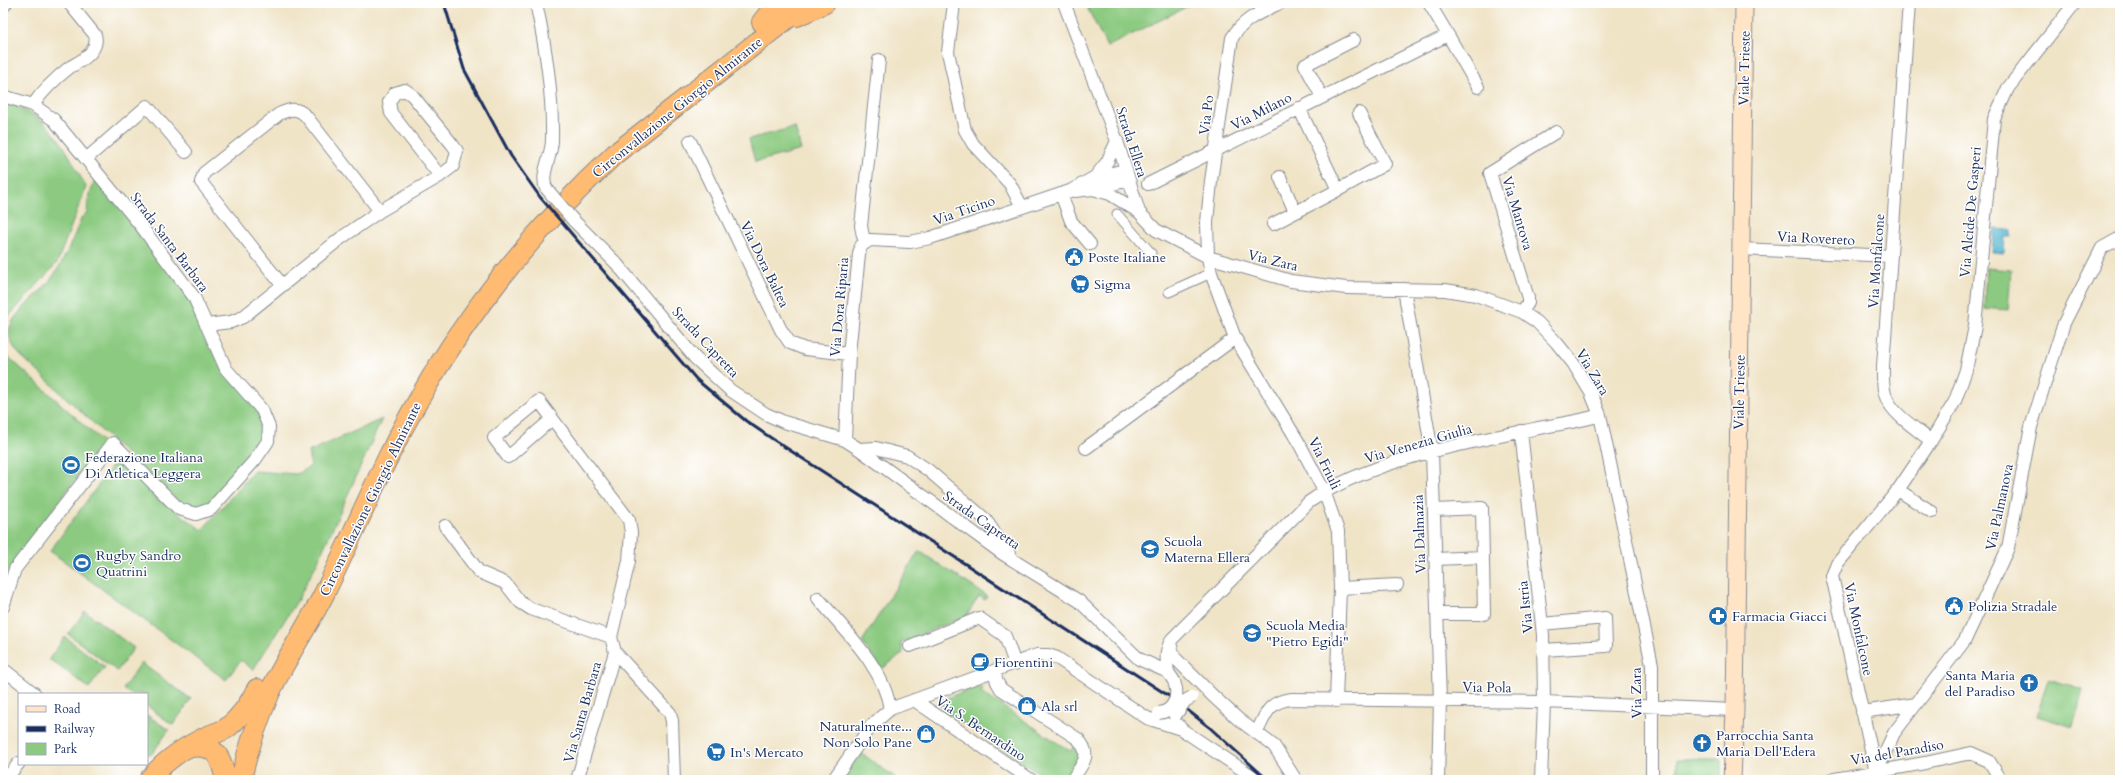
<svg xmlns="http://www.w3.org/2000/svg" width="2123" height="783" viewBox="0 0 2123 783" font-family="Cardo,serif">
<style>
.green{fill:#8bca80;stroke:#537c6f}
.water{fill:#4cb2cb;stroke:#347094}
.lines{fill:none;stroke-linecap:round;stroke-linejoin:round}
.pedestrian-casing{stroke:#868a92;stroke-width:11}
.minor-casing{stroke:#868a92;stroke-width:14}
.secondary-casing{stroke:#868a92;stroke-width:19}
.trunk-casing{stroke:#868a92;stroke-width:22}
.pedestrian{stroke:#fff;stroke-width:9}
.minor{stroke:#fff;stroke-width:12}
.secondary{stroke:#ffe4c6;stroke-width:17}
.trunk{stroke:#ffbb71;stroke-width:20}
.rail{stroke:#1b2f5e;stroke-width:3}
.minor-bridge-casing{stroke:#868a92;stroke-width:14;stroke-linecap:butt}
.minor-bridge{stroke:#fff;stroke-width:12}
.labels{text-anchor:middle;stroke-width:3;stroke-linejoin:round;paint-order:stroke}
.street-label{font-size:14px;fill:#1b2f5e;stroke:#fff}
.poi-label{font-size:14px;fill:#1b2f5e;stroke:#fff;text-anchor:start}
</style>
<rect width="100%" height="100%" fill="#fff"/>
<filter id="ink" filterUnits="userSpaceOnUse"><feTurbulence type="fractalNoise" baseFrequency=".025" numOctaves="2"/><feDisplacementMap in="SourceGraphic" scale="8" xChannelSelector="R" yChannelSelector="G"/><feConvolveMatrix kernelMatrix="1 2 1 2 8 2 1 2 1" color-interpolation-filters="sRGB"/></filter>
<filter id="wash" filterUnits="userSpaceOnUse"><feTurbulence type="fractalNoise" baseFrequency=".012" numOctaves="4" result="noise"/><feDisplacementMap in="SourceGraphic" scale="16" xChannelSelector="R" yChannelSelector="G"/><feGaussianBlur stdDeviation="0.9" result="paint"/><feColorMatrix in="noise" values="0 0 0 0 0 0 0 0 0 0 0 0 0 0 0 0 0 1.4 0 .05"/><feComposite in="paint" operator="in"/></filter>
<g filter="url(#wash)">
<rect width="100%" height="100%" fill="#f0e4c7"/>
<path class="green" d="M1085 3H1194L1107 47Z
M3 101C54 119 62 142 86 187L57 263 3 323Z
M795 127 801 150 755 162 749 139Z
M97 173 181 278 221 360 262 410 268 441 211 509 191 514 18 353C12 345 7 337 10 327 16 310 37 297 48 283 64 263 72 240 82 217L87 213 88 200Z
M1986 268 2011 270 2008 310 1984 308Z
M3 352 103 442 7 572 3 581Z
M382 419 317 563 297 601 253 670 241 660 226 680 50 551 118 458 138 473 158 498 202 530 254 471 297 474 311 466 308 452Z
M919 551 987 596 985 600 979 596 964 620 961 618 901 643 903 653 882 669 862 642 863 640Z
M85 611 134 648 117 671 68 634Z
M65 637 105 667 89 688 49 659Z
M141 663 191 699 173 725 147 706V694H130L123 689Z
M2048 679 2083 689 2073 727 2037 716Z
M978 686 983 688 981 692 1070 751 1074 746 1077 748 1079 759 1066 780H1050L949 714 944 717 941 706 944 699Z
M147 715 169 730 151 755 147 753Z
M861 753 896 778 895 780H841Z
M1677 759H1721V780H1677Z"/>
<path class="water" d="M1994 229 2011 230V237H2005L2004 253 1992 252Z"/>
</g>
<g filter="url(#ink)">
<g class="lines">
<g class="pedestrian-casing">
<path id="pedestrian" d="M1117 214 1151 253
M1169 292 1211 273"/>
</g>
<g class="minor-casing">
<path id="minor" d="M536 3C546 48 553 94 552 140 552 156 540 174 546 188
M954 3 948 52 965 130 973 144 1010 184 1022 207
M1064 3 1117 141 1139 212 1156 230 1208 257 1291 281 1346 288 1445 290 1476 295 1522 312 1537 322 1556 342 1573 363 1591 393 1600 415 1652 665V780
M1280 3C1261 12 1243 19 1232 38L1211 181 1207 222 1208 257 1211 273 1235 338 1299 443 1324 491 1338 531 1340 588 1336 701
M3 7 6 3
M1448 35 1478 87
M3 96 33 105 54 120 141 226 194 297 226 369 262 410 269 427 268 441 255 460 211 509 196 514 179 509 113 443 15 569 3 607
M1322 97 1305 65 1354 40
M33 105C43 90 56 78 70 67 77 63 86 59 91 52 95 47 97 41 95 35L69 3
M690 141 781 330 790 343 805 349 849 354
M86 159 147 106 186 152
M1095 177 1125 170
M1280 177 1295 212
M1148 184 1448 35 1429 3
M1096 189 1128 180
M1338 190 1385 164 1359 113
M1075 191 1093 189 1110 194 1139 212
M1061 194 1071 221 1090 244
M573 220 616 263 695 358 730 390 766 414 784 422 845 440 859 449 1003 554 1079 601 1139 659 1168 672 1174 681 1176 689
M1273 224 1338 190 1299 108
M866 242 863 236 861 226 879 60
M1740 249 1891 256
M282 285 201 182 204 173 279 114C290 109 297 107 306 116L380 211
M1404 289 1432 452 1440 701 1438 780
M1522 312 1528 303V298L1490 173 1556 132
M206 325 231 322 243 317 341 238 380 211 440 176 453 166 457 151 452 144 412 95 405 90 395 93 389 102 391 113 440 176
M552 419 508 457 494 438 539 401 629 520 631 533 629 561 611 637 615 652 670 713 672 721 674 780
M1521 431 1543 635 1544 702 1541 780
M845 440 849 354 859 254 861 246 870 240 910 242 930 238 1070 191 1095 177 1107 162 1117 141
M1931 441 1955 401 1966 370 1975 326 1994 119 2008 88 2075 3
M1086 448 1235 338
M859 449 876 448 907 456 928 470 985 519 1009 554
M1898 490 1932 512
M1434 510 1482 508 1484 614H1437
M445 526 479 572 505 583 520 602 531 609 611 637
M1435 559 1483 557
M1340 588 1397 585
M818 598C844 630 884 667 890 709
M1542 624 1605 618 1606 646 1543 650
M1170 643 1174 657 1213 696 1238 719 1274 746 1296 780
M910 646 979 618 1005 636 1015 664
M3 669 35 694
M994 671 997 682 1001 689 1078 739C1093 756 1082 764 1072 780
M1168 672C1166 658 1165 651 1172 639L1309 502C1366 461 1466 443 1534 429 1556 424 1579 422 1600 415
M914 700 1031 780
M1862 712 1916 704
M1178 724 1181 729 1258 780
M1257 732C1266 713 1269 701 1292 699L1544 702 1735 710
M1876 772 1832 576 1837 564 1898 490 1931 441C1917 429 1893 415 1886 397 1882 388 1883 376 1883 366L1909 3
M1876 772 1894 733 1965 640 2008 548 2031 427 2064 323 2102 248 2120 238
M5 780 19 763
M577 780 615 652
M833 780 871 726 890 709 1037 655H1048L1057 658 1147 718 1181 729
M1829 780 1925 763 1971 753 1989 761 2001 780"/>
</g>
<g class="secondary-casing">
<path id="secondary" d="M1732 780 1735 710 1744 3"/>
</g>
<g class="trunk-casing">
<path id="trunk" d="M797 16 825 3
M762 22 777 3
M191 747C217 744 221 758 226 780
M149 780C163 762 182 749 202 739 210 734 219 733 227 728 240 718 250 703 257 689
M241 780C247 751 258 720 270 692 286 658 308 626 325 592 357 527 383 461 419 399 470 308 539 225 615 154L807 3"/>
</g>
<use href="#pedestrian" class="pedestrian"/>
<use href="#minor" class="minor"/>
<use href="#secondary" class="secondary"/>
<use href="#trunk" class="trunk"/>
<path class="rail" d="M444 3 464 69 511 156 540 197 697 380 746 421 774 440 1172 698 1209 727 1268 780"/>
<g class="minor-bridge-casing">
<path id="minor-bridge" d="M546 188 573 220
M1159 713C1170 712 1178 701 1176 689
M1175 716 1185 701 1192 697"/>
</g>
<use href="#minor-bridge" class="minor-bridge"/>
</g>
</g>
<defs>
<g id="civic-disc" transform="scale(1)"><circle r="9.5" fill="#1f6fb2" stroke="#fff"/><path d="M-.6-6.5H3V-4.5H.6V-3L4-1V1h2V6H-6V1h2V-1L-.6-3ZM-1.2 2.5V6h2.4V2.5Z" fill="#fff"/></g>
<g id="supermarket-disc" transform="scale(1)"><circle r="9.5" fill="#1f6fb2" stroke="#fff"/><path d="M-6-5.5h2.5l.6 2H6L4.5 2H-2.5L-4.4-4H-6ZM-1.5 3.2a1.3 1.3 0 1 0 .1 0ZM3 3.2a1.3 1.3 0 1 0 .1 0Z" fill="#fff"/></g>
<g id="stadium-disc" transform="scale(1)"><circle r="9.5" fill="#1f6fb2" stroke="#fff"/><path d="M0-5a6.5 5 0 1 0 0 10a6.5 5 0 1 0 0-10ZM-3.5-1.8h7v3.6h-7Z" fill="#fff"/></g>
<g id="school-disc" transform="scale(1)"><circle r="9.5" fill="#1f6fb2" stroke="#fff"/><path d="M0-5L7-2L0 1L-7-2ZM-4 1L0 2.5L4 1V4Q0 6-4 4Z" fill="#fff"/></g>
<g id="pharmacy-disc" transform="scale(1)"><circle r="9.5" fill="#1f6fb2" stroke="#fff"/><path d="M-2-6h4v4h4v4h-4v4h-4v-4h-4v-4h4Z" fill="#fff"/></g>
<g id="cafe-disc" transform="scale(1)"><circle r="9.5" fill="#1f6fb2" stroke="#fff"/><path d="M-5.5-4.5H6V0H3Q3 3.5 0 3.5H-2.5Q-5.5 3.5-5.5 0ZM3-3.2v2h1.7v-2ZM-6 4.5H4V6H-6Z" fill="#fff"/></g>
<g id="church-disc" transform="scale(1)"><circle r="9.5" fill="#1f6fb2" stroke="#fff"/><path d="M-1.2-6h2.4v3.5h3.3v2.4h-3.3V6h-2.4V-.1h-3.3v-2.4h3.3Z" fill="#fff"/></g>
<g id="shop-disc" transform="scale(1)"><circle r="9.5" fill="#1f6fb2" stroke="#fff"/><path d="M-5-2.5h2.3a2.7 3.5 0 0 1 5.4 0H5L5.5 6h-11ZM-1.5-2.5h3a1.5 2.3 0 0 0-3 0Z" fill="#fff"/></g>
</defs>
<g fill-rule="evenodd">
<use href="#civic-disc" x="1074" y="257"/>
<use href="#supermarket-disc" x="1080" y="284"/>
<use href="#stadium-disc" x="71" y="465"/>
<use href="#school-disc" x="1150" y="549"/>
<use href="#stadium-disc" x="82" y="563"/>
<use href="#civic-disc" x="1954" y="606"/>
<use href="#pharmacy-disc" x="1718" y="616"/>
<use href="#school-disc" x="1252" y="633"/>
<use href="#cafe-disc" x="980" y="662"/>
<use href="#church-disc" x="2029" y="683"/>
<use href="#shop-disc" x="1027" y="706"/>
<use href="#shop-disc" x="926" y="734"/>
<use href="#church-disc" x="1702" y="743"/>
<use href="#supermarket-disc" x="716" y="752"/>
</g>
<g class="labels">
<g class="street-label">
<text transform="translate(1744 68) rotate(-89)" y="5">Viale Trieste</text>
<text transform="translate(677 107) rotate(-39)" y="5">Circonvallazione Giorgio Almirante</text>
<text transform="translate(1261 111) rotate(-27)" y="5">Via Milano</text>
<text transform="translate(1206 115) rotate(-83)" y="5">Via Po</text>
<text transform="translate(1132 142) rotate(72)" y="5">Strada Ellera</text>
<text transform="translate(964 210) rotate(-19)" y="5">Via Ticino</text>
<text transform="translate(1970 212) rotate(-85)" y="5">Via Alcide De Gasperi</text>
<text transform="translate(1518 213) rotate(73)" y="5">Via Mantova</text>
<text transform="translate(1816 238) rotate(3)" y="5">Via Rovereto</text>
<text transform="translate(170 242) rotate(53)" y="5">Strada Santa Barbara</text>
<text transform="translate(1273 260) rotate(14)" y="5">Via Zara</text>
<text transform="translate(1876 261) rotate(-86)" y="5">Via Monfalcone</text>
<text transform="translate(765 264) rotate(64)" y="5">Via Dora Baltea</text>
<text transform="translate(839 307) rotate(-85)" y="5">Via Dora Riparia</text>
<text transform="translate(706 342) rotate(47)" y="5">Strada Capretta</text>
<text transform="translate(1593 372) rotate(59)" y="5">Via Zara</text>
<text transform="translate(1739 392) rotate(-89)" y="5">Viale Trieste</text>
<text transform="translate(1418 443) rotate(-16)" y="5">Via Venezia Giulia</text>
<text transform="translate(1325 463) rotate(64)" y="5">Via Friuli</text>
<text transform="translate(370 499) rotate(-64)" y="5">Circonvallazione Giorgio Almirante</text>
<text transform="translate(1999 507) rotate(-78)" y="5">Via Palmanova</text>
<text transform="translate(982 520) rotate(35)" y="5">Strada Capretta</text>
<text transform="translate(1419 534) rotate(-92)" y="5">Via Dalmazia</text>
<text transform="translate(1525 607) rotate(-96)" y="5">Via Istria</text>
<text transform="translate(1859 629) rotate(78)" y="5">Via Monfalcone</text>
<text transform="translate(1487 687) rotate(1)" y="5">Via Pola</text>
<text transform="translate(1636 693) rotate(-91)" y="5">Via Zara</text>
<text transform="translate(582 712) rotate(-74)" y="5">Via Santa Barbara</text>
<text transform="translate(981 728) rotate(34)" y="5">Via S. Bernardino</text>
<text transform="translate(1897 752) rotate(-10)" y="5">Via del Paradiso</text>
</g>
<g class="poi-label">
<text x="1088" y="262">Poste Italiane</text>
<text x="1094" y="289">Sigma</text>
<text x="85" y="462">Federazione Italiana<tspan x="85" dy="16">Di Atletica Leggera</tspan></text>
<text x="1164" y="546">Scuola<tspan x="1164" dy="16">Materna Ellera</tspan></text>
<text x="96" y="560">Rugby Sandro<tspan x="96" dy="16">Quatrini</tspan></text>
<text x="1968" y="611">Polizia Stradale</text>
<text x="1732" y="621">Farmacia Giacci</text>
<text x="1266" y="630">Scuola Media<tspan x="1266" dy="16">"Pietro Egidi"</tspan></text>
<text x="994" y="667">Fiorentini</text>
<text x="2015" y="680" text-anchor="end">Santa Maria<tspan x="2015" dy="16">del Paradiso</tspan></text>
<text x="1041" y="711">Ala srl</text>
<text x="912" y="731" text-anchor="end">Naturalmente...<tspan x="912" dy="16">Non Solo Pane</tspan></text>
<text x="1716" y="740">Parrocchia Santa<tspan x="1716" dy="16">Maria Dell'Edera</tspan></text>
<text x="730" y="757">In's Mercato</text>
</g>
</g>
<rect width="2123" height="783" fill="none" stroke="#fff" stroke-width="16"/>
<rect x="18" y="693" width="130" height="72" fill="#ffffff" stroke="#a4acbf"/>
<rect x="26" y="706" width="20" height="6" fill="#ffe4c6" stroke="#a4acbf"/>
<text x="54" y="713" font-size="12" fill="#1b2f5e">Road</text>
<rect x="26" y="726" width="20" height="6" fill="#1b2f5e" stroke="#a4acbf"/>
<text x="54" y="733" font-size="12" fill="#1b2f5e">Railway</text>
<rect x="26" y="743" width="20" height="12" fill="#8bca80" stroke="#a4acbf"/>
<text x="54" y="753" font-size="12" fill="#1b2f5e">Park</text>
</svg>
